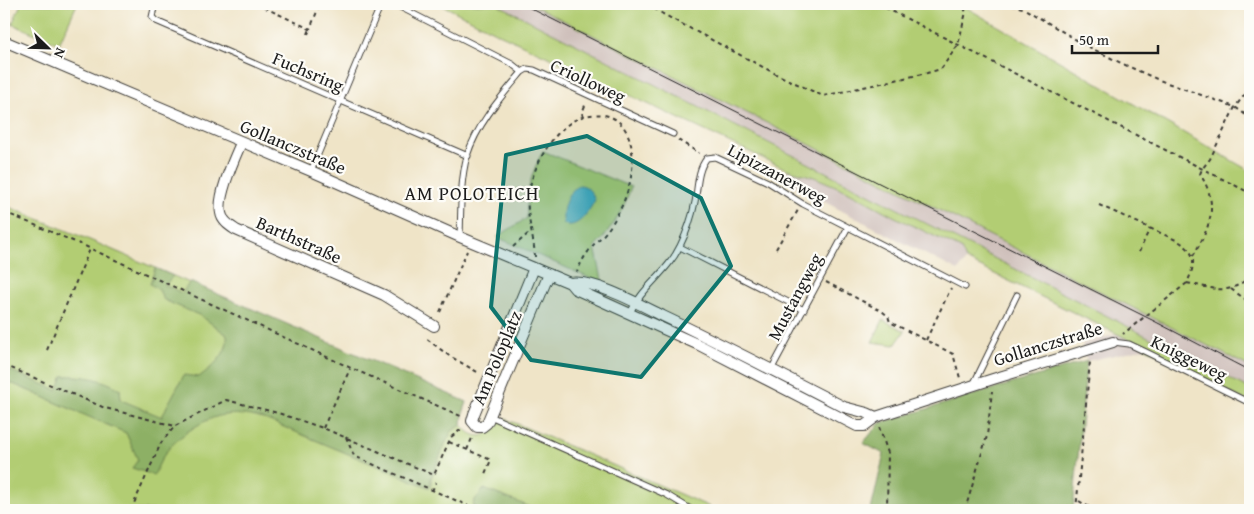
<svg xmlns="http://www.w3.org/2000/svg" width="1254" height="514" viewBox="0 0 1254 514" font-family="'Gentium Book Plus',serif">
<style>
.industrial{fill:#cfc0bb}
.green{fill:#b2cd73;stroke:#677448}
.forest{fill:#8db065;stroke:#546640}
.water{fill:#48acc7;stroke:#326472}
.lines{fill:none;stroke-linecap:round;stroke-linejoin:round}
.service-casing{stroke:#3c3a36;stroke-width:7}
.minor-casing{stroke:#3c3a36;stroke-width:12}
.path{stroke:#3c3a36;stroke-width:2;stroke-dasharray:4 4;stroke-linecap:butt}
.service{stroke:#fff;stroke-width:5}
.minor{stroke:#fff;stroke-width:10}
.tram{stroke:#1c1c1c;stroke-width:1}
.marked{fill:#0f766e;fill-opacity:0.2;stroke:#0f766e;stroke-width:4;stroke-linejoin:round}
.labels{text-anchor:middle;stroke-width:4.5;stroke-linejoin:round;paint-order:stroke}
.street-label{font-size:18px;fill:#1c1c1c;stroke:#fdfcf7}
.neighbourhood-label{font-size:19px;letter-spacing:1px;fill:#1c1c1c;stroke:#fdfcf7}
</style>
<rect width="100%" height="100%" fill="#fdfcf7"/>
<filter id="ink" filterUnits="userSpaceOnUse"><feTurbulence type="fractalNoise" baseFrequency=".02" numOctaves="2"/><feDisplacementMap in="SourceGraphic" scale="10" xChannelSelector="R" yChannelSelector="G"/><feConvolveMatrix kernelMatrix="1 2 1 2 8 2 1 2 1" color-interpolation-filters="sRGB"/></filter>
<filter id="wash" filterUnits="userSpaceOnUse"><feTurbulence type="fractalNoise" baseFrequency=".0096" numOctaves="4" result="noise"/><feDisplacementMap in="SourceGraphic" scale="20" xChannelSelector="R" yChannelSelector="G"/><feGaussianBlur stdDeviation="1.12" result="paint"/><feColorMatrix in="noise" values="0 0 0 0 0 0 0 0 0 0 0 0 0 0 0 0 0 1.4 0 .05"/><feComposite in="paint" operator="in"/></filter>
<g filter="url(#wash)">
<rect width="100%" height="100%" fill="#efe4c7"/>
<path class="industrial" d="M440 4H602L1250 331V403L1146 348 1087 361 1082 344 1116 334 966 260 958 271 794 186 786 169 499 34Z"/>
<path class="green" d="M21 4H77L59 44 12 24Z
M440 4H497L1250 389V403L1146 348 966 260 961 249 895 217 847 191 814 177 786 169 499 34Z
M531 4H960L1250 171V367Z
M543 151 631 187C623 211 612 229 595 247L603 284 497 237 527 218C526 191 531 174 543 151Z
M4 205 85 238 467 402 463 413 462 425C477 444 492 436 499 416L717 510H4Z
M883 320 905 331 895 345 872 342Z"/>
<path class="forest" d="M155 268 173 276 165 285 182 293 190 282 467 402 463 413 462 425 452 431 446 442 431 478V484L430 488 267 420C254 416 239 413 225 415 205 417 175 438 164 455 160 461 157 469 154 475L132 468 138 460 126 433 4 380V368L57 390 63 376C83 375 103 379 120 389L121 400 162 417 167 406 184 375 199 377C213 366 229 354 227 335L201 316 164 300 159 290 150 284Z
M1087 361 1073 510H871L884 454 863 443 880 423Z
M484 489 538 510H482L473 506 474 501Z"/>
<path class="water" d="M579 185C588 185 592 193 595 200 589 211 578 230 564 224 560 211 567 192 579 185Z"/>
</g>
<g filter="url(#ink)">
<g class="lines">
<g class="service-casing">
<path id="service" d="M155 4 152 17 156 21 468 156
M394 4 512 64 522 72
M311 171 381 4
M460 237C461 211 460 182 467 156 477 124 501 97 522 72L527 69 534 70 673 134
M680 247 804 310
M630 313C642 287 668 272 680 246 687 232 692 217 695 202 698 187 697 170 707 158L715 157 768 182 803 204 965 287
M1113 342 1129 344 1146 352 1250 403
M771 370 848 227
M973 385 1017 295
M490 416 667 495 692 510"/>
</g>
<g class="minor-casing">
<path id="minor" d="M4 41 311 171 460 237 570 283 575 289 699 345 857 426H864L876 417 993 379 1113 342
M241 143C234 159 217 196 221 213 222 221 230 226 236 230L384 295 434 326
M534 268 474 414 472 421 477 427H482L487 423 549 274
M570 283C594 279 641 305 663 316 724 345 784 376 844 407L867 413 876 417"/>
</g>
<path class="path" d="M257 4 310 29 320 4
M647 4 663 14 778 75 823 96 927 73 941 69 958 45 966 12 962 4
M878 4 1250 193
M1003 4 1023 8 1085 45 1123 64 1159 80 1235 107 1250 118
M308 34 310 29
M583 117 582 113 586 103
M678 140 699 153
M1099 205 1176 240C1197 251 1196 263 1187 283L1123 334
M4 212 87 247 351 368 463 417
M513 247 530 232
M776 249 798 210
M1139 252 1150 228
M1193 256C1210 227 1220 205 1200 174L1202 169 1210 159 1235 107 1250 88
M535 257C534 236 526 217 528 196 532 168 554 124 585 116 632 105 639 155 628 189 624 204 616 219 606 232 600 239 593 244 588 252 583 258 580 265 577 272
M826 282 883 312 888 316 890 322 953 354 960 378
M1187 283C1214 288 1228 297 1250 276
M1231 289 1245 299 1250 306
M440 312 467 251
M427 339 448 355 479 373
M926 340 951 288
M47 350 90 249
M4 365 105 408 175 426
M879 427 888 453 887 510
M323 428 350 369
M346 437 354 456 478 510
M449 442 491 460 484 476
M467 450 473 436
M432 491 436 482
M1079 501 1094 510
M131 510 161 443 175 426 226 400 278 413 323 428 434 475 451 437 463 428
M965 510 987 436 992 391
M1076 510 1090 361"/>
<use href="#service" class="service"/>
<use href="#minor" class="minor"/>
<path class="tram" d="M522 4 1156 322 1250 371"/>
</g>
</g>
<path class="marked" d="M587 136 701 198 731 266 641 377 531 360 491 307 506 155Z"/>
<g class="labels">
<g class="street-label">
<text transform="translate(308 72) rotate(23)" y="6">Fuchsring</text>
<text transform="translate(588 81) rotate(25)" y="6">Criolloweg</text>
<text transform="translate(293 147) rotate(23)" y="6">Gollanczstraße</text>
<text transform="translate(777 174) rotate(28)" y="6">Lipizzanerweg</text>
<text transform="translate(299 240) rotate(24)" y="6">Barthstraße</text>
<text transform="translate(795 297) rotate(-62)" y="6">Mustangweg</text>
<text transform="translate(1048 344) rotate(-17)" y="6">Gollanczstraße</text>
<text transform="translate(497 358) rotate(-67)" y="6">Am Poloplatz</text>
<text transform="translate(1189 358) rotate(26)" y="6">Kniggeweg</text>
</g>
<g class="neighbourhood-label">
<text x="472" y="200">AM POLOTEICH</text>
</g>
</g>
<rect width="1254" height="514" fill="none" stroke="#fdfcf7" stroke-width="20"/>
<g transform="translate(48 48) rotate(113)" stroke="#fdfcf7" stroke-width="4" paint-order="stroke">
<path d="M0-4L9 19L0 12L-9 19Z" fill="#1c1c1c"/>
<text y="-8" font-size="14" font-weight="bold" text-anchor="middle" fill="#1c1c1c">N</text>
</g>
<path d="M1072 45v8h86v-8" fill="none" stroke="#1c1c1c" stroke-width="2.5"/>
<text x="1079" y="45" font-size="15" fill="#1c1c1c" stroke="#fdfcf7" stroke-width="4" paint-order="stroke">50 m</text>
</svg>
